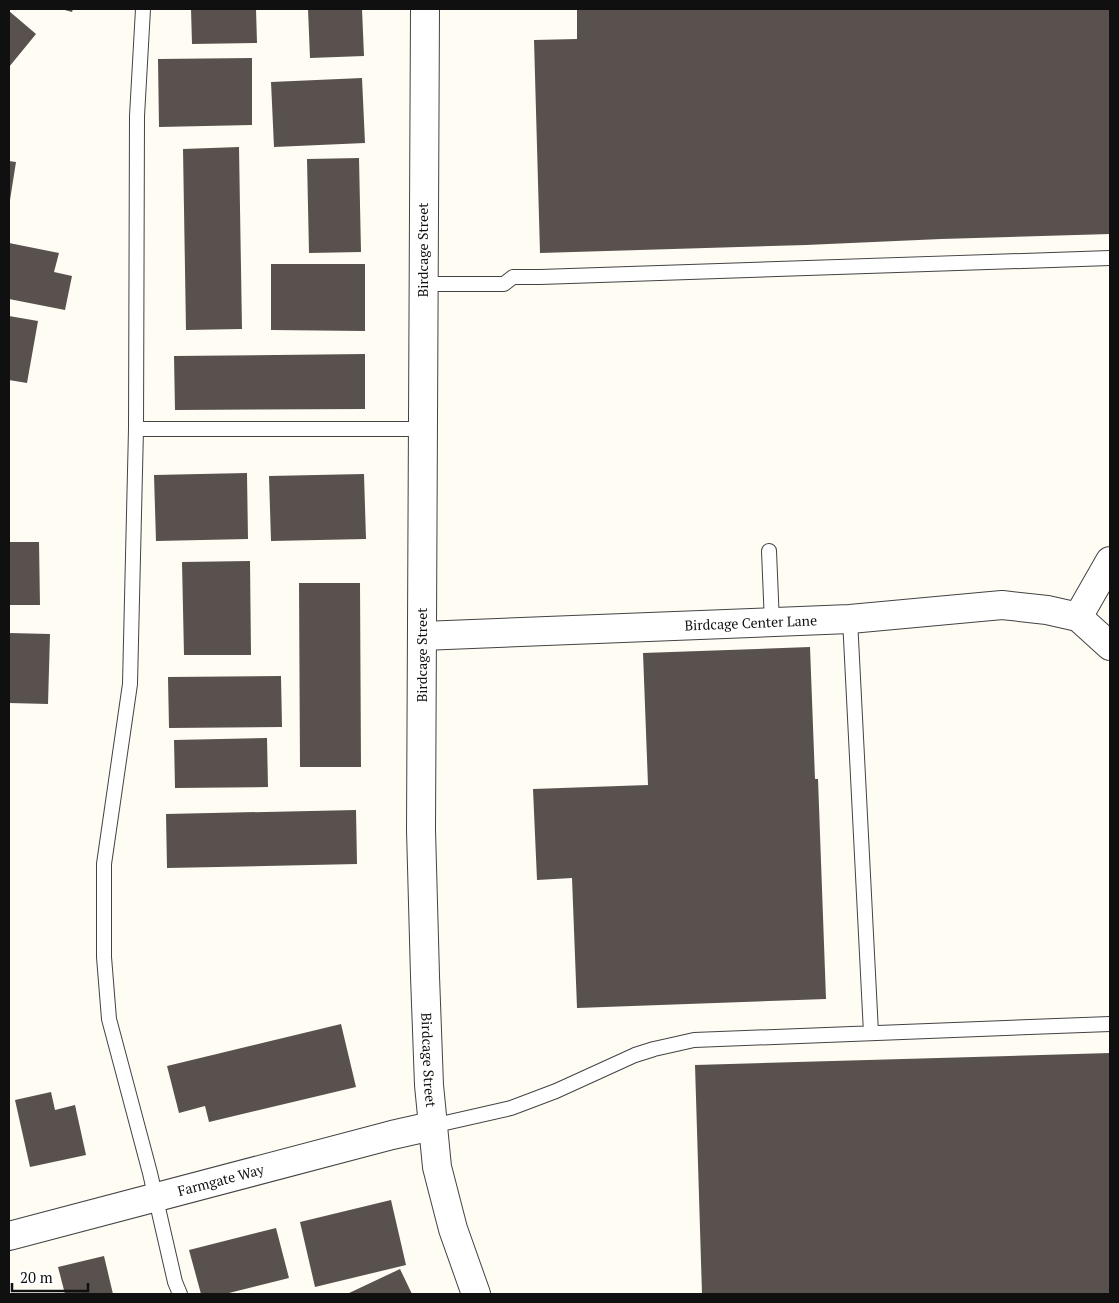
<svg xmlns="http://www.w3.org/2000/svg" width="1119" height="1303" viewBox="0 0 1119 1303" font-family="'PT Serif',serif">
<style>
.building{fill:#59514d}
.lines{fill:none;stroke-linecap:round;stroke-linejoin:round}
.service-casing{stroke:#434343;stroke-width:16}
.minor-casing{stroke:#434343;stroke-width:30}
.tertiary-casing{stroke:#434343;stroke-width:30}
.service{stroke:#fff;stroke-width:14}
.minor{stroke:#fff;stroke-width:28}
.tertiary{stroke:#fff;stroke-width:28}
.labels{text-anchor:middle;stroke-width:5;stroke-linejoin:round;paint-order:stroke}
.street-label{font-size:14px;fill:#101010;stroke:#fff}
</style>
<rect width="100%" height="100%" fill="#fffcf4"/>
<path class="building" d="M61 9H73L72 12Z
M191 9H256L257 43 192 44Z
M308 9H362L364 56 310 58Z
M577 9H1110V234L941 239 806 245 540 253 534 40 577 39Z
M9 11 36 34 9 67Z
M252 58V125L159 127 158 59Z
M362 78 365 143 274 147 271 82Z
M239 147 242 329 186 330 183 149Z
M359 158 361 252 309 253 307 159Z
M9 161 16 162 10 200H9Z
M9 243 59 253 54 272 72 276 65 310 9 299Z
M271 264H365V331L271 330Z
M9 316 38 321 27 383 9 380Z
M365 354V409L175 410 174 356Z
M247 473 248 539 156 541 154 475Z
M364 474 366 539 271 541 269 476Z
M9 542H39L40 605H9Z
M250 561 251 655H184L182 562Z
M299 583H360L361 767H300Z
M9 633 50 634 48 704 9 703Z
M810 647 815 779H818L826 999 577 1008 572 878 537 880 533 789 648 785 643 653Z
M281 676 282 727 169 728 168 677Z
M267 738 268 787 175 788 174 740Z
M356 810 357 864 167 868 166 814Z
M341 1024 356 1087 209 1122 205 1106 179 1113 167 1066Z
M1110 1053V1294H702L695 1065Z
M51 1092 55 1110 75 1105 86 1155 30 1167 15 1100Z
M391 1200 406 1265 315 1287 300 1222Z
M276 1228 289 1278 225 1294H201L189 1250Z
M104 1256 113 1294H65L58 1267Z
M400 1269 412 1294H347Z"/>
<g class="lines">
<g class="service-casing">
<path id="service" d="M143 9 137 116 136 429 130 684 104 864V957L109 1019 150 1173 175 1282 180 1294
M423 284H504L513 277H540L1110 258
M136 429H423
M769 551 772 623
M850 619 871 1033
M432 1126 511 1108 556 1091 635 1055 654 1049 694 1040 1110 1024"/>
</g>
<g class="minor-casing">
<g id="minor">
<path d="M1078 617 1110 561"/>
<path id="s1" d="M422 636 850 619 1002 605 1047 610 1078 617 1110 646"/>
</g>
</g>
<g class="tertiary-casing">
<g id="tertiary">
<path id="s2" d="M425 9 421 830 425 976 429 1085 437 1167 453 1229 476 1294"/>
<path id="s3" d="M9 1236 392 1135 432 1126"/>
</g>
</g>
<use href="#service" class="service"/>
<use href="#minor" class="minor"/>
<use href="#tertiary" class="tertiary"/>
</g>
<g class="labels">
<g class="street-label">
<text transform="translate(423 250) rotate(-90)" y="5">Birdcage Street</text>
<text dy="5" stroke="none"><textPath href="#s1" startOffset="329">Birdcage Center Lane</textPath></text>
<text transform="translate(422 655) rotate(-90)" y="5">Birdcage Street</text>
<text dy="5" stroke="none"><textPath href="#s2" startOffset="1051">Birdcage Street</textPath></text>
<text dy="5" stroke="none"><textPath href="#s3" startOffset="219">Farmgate Way</textPath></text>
</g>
</g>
<rect width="1119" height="1303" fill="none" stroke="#101010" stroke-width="20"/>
<path d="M12 1283v8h76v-8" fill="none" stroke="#101010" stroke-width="2.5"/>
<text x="20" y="1283" font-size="15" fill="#101010" stroke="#ffffff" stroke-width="4" paint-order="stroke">20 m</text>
</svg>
